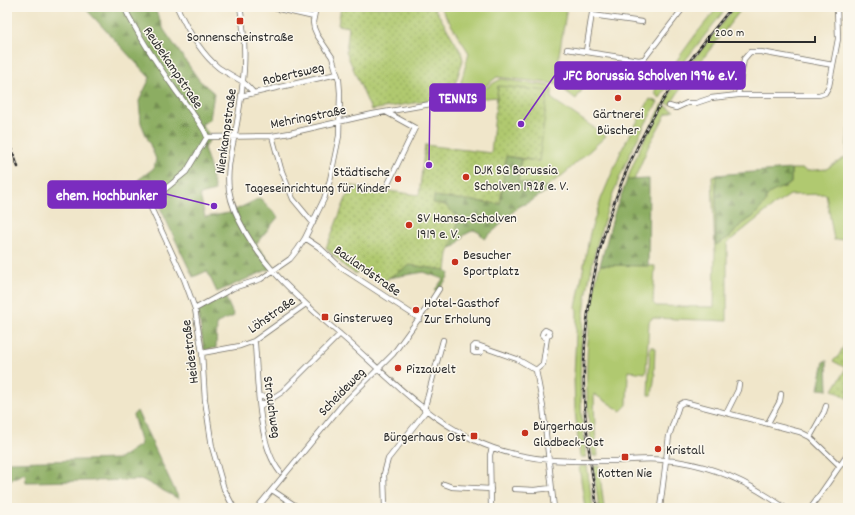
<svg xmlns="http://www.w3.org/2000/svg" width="855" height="515" viewBox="0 0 855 515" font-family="Dekko,sans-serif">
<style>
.grass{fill:#b0c96f;stroke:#6e7a4d}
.forest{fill:url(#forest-firs);stroke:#5c6c46}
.park{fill:url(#park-dots);stroke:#6e7a4d}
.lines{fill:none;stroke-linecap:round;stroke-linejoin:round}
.minor-casing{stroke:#706c63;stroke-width:6}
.minor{stroke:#fff;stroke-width:4.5}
.rail-casing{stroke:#2b2b2b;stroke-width:2.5}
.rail{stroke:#fbf7ec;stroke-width:1;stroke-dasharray:3;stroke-linecap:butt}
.minor-bridge-casing{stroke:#706c63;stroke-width:6;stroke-linecap:butt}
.minor-bridge{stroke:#fff;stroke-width:4.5}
.poi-dot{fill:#c8321e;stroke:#fbf7ec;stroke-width:1.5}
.labels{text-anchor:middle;stroke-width:3;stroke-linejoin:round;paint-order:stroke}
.poi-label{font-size:14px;fill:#2b2b2b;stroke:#fbf7ec;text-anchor:start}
.street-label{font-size:14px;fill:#2b2b2b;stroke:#fbf7ec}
.leader{fill:none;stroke:#7b2cbf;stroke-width:1.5}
.callout-dot{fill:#7b2cbf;stroke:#fbf7ec;stroke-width:1.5}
.callout{fill:#7b2cbf;stroke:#7b2cbf;stroke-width:1.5}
.callout-label{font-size:15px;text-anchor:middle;font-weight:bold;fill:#fff}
</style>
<defs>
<pattern id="forest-firs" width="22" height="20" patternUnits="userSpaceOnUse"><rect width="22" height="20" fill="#8cad62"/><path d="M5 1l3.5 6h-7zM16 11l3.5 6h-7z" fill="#738d51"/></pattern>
<pattern id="park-dots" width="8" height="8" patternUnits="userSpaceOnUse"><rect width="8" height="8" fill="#b0c96f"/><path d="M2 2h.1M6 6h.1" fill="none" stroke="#8fa35b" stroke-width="1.8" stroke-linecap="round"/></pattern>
</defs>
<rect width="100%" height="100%" fill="#fbf7ec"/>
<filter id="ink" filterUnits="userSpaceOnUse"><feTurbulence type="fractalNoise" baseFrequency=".025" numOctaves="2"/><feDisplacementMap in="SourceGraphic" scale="8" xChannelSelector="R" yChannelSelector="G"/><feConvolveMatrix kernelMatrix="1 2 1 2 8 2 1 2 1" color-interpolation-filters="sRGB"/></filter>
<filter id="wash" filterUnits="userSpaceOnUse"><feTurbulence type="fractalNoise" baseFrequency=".012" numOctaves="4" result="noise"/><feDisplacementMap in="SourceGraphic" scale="16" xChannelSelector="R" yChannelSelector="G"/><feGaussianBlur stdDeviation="0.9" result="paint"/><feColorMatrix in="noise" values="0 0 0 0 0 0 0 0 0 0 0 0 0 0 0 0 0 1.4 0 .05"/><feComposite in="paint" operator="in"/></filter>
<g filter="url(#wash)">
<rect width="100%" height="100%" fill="#f0e6ca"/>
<path class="grass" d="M440 7H567L557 67 593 73 576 99 556 84 497 77 471 97H458L459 89 469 53Z
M718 7H727L684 62 660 98 656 95 655 90 696 34Z
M735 7H743L687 79 670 105 665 101 688 66Z
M501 79 550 86 552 89V99L606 136 564 174 546 187 518 182 521 159 539 161 498 86 497 97 486 98 474 97 490 85Z
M650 99 658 102C591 213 569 328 586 457H580L575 411 574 376 577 312 576 308 590 233 601 199 622 149Z
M663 104 674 111 666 114 649 145 634 180H627L639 150Z
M848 129V234L844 236V239L834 240 826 194 790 195 773 206 727 243V321L652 318 649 322 646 373 628 371 627 405 621 411 594 394 595 431 598 456H593C586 409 584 361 591 313 593 297 595 281 600 265L655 266 653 303 656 306 714 307 715 252 712 176 716 175V244L731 236 741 224 753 217 770 192 780 188 786 187 791 183V169H803L806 171 826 169 846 157Z
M650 347H655L654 374H655L652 395H648Z
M579 466H587L593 508H585Z
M593 466H599L604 508H599Z"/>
<path class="forest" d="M84 7H145V8L154 7 164 30 199 80 214 93 210 119 201 125 208 133 209 141 204 148 210 167 215 191 200 195 205 217 229 213 260 198 278 217 256 244 274 267 217 292 207 271 193 277 158 203 148 201 138 180 154 168 156 159 141 123 139 101 150 78Z
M506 156 521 159 518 182 546 187 547 191 529 202 518 207 498 227 484 239 480 233 474 230 464 235 456 246 450 248 456 233 457 223 433 203 434 196 500 204Z
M791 169V183C783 189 773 189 766 197V202L753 217 741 224 731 236 716 245V175Z
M649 179 648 266 600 265 615 211 627 180Z
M410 265 446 270 449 273 448 277 438 291 435 290 443 279 424 272 388 278Z
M224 294 234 316 217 323 216 348 204 350 198 311Z
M824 361H827L828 390 818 389Z
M137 411 179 499 143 480 26 482 25 473 7 481V462L119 459 141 444 133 415Z"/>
<path class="park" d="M341 7H434L461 52 463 60 451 97 371 110 346 52 349 27 338 25Z
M498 86 548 91 539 161 506 156 500 204 434 196 433 203 445 205 455 214 457 223 456 233 448 254 446 270 410 265 388 278 384 285 361 269 356 274 344 266 326 248 351 186 419 195 425 145 491 153Z
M846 342 848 343V399L833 390 846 368 833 361 839 355Z"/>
</g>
<g filter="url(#ink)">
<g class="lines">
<g class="minor-casing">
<path id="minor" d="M124 7C139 37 157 64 176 91 184 102 204 126 207 137
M177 7C187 29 200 53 219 68 227 73 235 77 243 82 247 85 250 89 254 93
M240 7C248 49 244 82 237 123 233 146 226 167 229 190 233 217 256 252 274 272 297 298 324 320 350 343 388 377 425 416 472 439 504 455 540 461 575 461
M270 7 314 17
M592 15 642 22
M567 49 639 60 644 59 684 7
M586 51 593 7
M738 95 744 59 750 52H761L833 65
M241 96 337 74
M669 106 676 108 687 103H696L711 98 738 95H819L825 93 829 86 838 39 837 7
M386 112 415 128 387 186
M272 136 281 169 293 199 313 223
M207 137 186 172 153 199 151 203V208L184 279 195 309 202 353 205 400 212 447 224 489 234 508
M207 137 272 136 290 133 373 114 454 100
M305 238 320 248 340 267 420 319
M195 309 233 288 261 279 290 259 298 249 305 238 324 199 330 180 339 136 340 93 339 80 332 57 317 35 314 28 313 22 316 7
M254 341 255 344C258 379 257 444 280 472
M481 348V352L479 353H475L473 352V347L475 345 480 346 517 359 536 370 543 407 554 508
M202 353 240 346 254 341 306 304
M536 370 543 364 547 337 550 334 549 332 545 330 543 332 542 335 544 337H547
M259 396 273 398
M260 406 282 392 340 334
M424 410 443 340
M727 412 738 390 739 384
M768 423 780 401 781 394
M810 437 824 412 826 406
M617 461C633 460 648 458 664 460 708 463 749 482 785 508
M444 484 452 487 491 489
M514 489 534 490 552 488
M272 490 299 508
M257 508 342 405 393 354 428 306 439 289
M385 508 384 474 388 459 426 411
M491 508 490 455 492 448
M660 508 669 436 679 405 684 402 800 432 810 437 840 466
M810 508 821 493 848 454"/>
</g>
<use href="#minor" class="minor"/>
<g class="rail-casing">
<path id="rail" d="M8 139 18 167
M597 508C592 470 585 432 584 394 581 288 611 181 668 92 687 62 710 35 732 7"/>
</g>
<use href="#rail" class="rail"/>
<g class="minor-bridge-casing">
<path id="minor-bridge" d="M575 461H617"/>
</g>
<use href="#minor-bridge" class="minor-bridge"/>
</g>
</g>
<g class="poi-dot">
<rect x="236" y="17" width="8" height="8" rx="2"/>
<circle cx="618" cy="98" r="4"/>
<circle cx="466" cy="177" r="4"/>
<circle cx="398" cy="179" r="4"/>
<circle cx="409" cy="225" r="4"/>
<circle cx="455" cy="262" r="4"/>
<circle cx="416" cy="310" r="4"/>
<rect x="321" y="313" width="8" height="8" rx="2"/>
<circle cx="398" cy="368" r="4"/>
<circle cx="525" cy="433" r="4"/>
<rect x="470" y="432" width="8" height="8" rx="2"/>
<circle cx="658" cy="449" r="4"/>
<rect x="621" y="453" width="8" height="8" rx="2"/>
</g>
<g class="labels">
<g class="poi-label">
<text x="240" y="41" text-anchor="middle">Sonnenscheinstraße</text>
<text x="618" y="118" text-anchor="middle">Gärtnerei<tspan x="618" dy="16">Büscher</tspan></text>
<text x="474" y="174">DJK SG Borussia<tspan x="474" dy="16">Scholven 1928 e. V.</tspan></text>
<text x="390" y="176" text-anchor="end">Städtische<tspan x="390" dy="16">Tageseinrichtung für Kinder</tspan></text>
<text x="417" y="222">SV Hansa-Scholven<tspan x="417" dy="16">1919 e. V.</tspan></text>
<text x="463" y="259">Besucher<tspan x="463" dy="16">Sportplatz</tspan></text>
<text x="424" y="307">Hotel-Gasthof<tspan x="424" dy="16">Zur Erholung</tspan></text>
<text x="333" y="322">Ginsterweg</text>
<text x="406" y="373">Pizzawelt</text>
<text x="533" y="430">Bürgerhaus<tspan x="533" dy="16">Gladbeck-Ost</tspan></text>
<text x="466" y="441" text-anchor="end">Bürgerhaus Ost</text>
<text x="666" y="454">Kristall</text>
<text x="625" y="477" text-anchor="middle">Kotten Nie</text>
</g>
<g class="street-label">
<text transform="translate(174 67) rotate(56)" y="5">Reubekampstraße</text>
<text transform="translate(293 73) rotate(-13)" y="5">Robertsweg</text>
<text transform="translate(308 116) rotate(-11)" y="5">Mehringstraße</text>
<text transform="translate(225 131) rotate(-82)" y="5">Nienkampstraße</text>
<text transform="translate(368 270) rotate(35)" y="5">Baulandstraße</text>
<text transform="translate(271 314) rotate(-35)" y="5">Löhstraße</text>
<text transform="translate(189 352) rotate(-97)" y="5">Heidestraße</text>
<text transform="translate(341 391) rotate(-46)" y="5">Scheideweg</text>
<text transform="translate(273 407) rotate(82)" y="5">Strauchweg</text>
</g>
</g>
<path class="leader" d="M521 124L555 75M429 165L430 97M214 206L166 194"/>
<g class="callout-dot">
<circle cx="521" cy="124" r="4"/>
<circle cx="429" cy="165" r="4"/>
<circle cx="214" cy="206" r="4"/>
</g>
<g class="callout">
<rect x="555" y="62" width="190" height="27" rx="4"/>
<rect x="430" y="84" width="55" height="27" rx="4"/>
<rect x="48" y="181" width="118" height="27" rx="4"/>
</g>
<g class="callout-label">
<text x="650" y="80">JFC Borussia Scholven 1996 e.V.</text>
<text x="458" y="103">TENNIS</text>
<text x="107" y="200">ehem. Hochbunker</text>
</g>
<rect width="855" height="515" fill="none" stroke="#fbf7ec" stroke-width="24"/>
<path d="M709 36v6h106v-6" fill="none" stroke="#2b2b2b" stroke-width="2"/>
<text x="715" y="36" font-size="12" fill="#2b2b2b" stroke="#fbf7ec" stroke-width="3" paint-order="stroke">200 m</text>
</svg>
